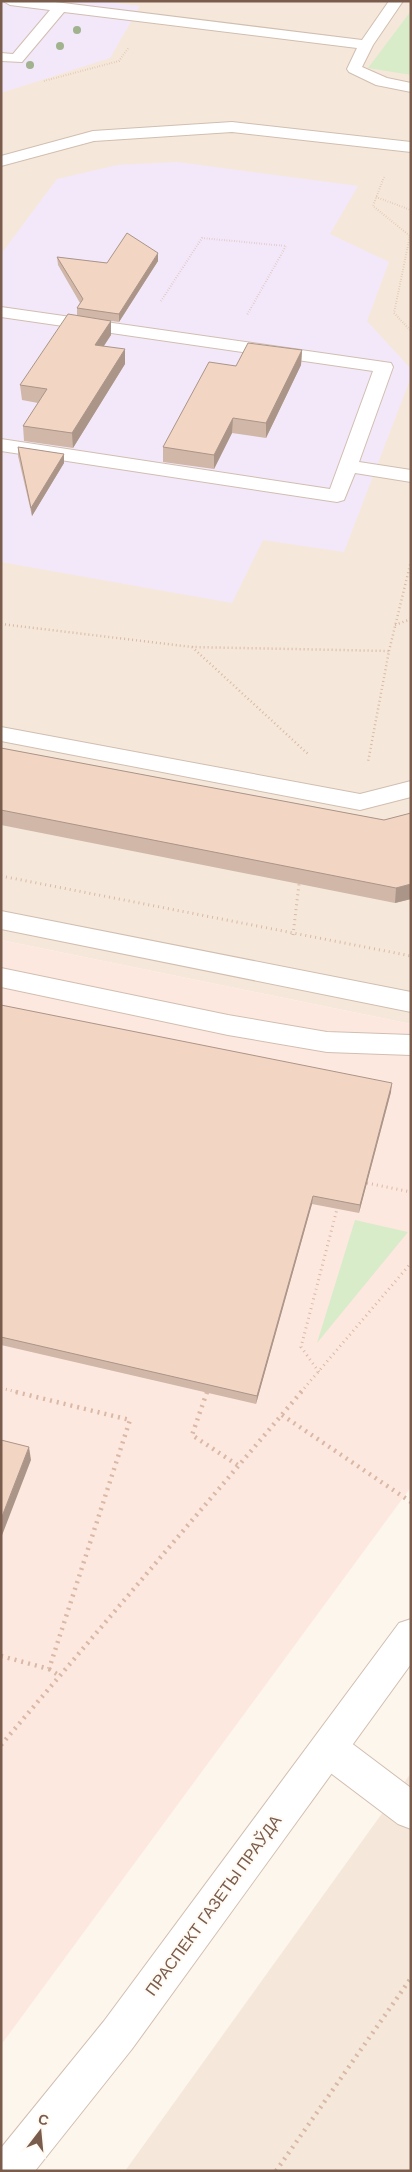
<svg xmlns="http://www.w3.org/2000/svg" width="412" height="2172" viewBox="0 0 412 2172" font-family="'DM Sans',sans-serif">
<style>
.residential{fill:#f5e8da}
.commercial{fill:#fde8e0}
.education{fill:#f3e8fa}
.green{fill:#d8ecc9}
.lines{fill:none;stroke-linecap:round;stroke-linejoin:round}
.service-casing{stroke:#d1beb0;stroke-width:2}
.tertiary-casing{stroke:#d1beb0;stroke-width:2}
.path-far3{stroke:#d9b8a5;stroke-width:2;stroke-dasharray:0.5 2;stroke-linecap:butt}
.path-far2{stroke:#d9b8a5;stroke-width:2.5;stroke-dasharray:1 3;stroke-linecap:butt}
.path-far1{stroke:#d9b8a5;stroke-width:3;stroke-dasharray:1 4;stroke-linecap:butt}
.path{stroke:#d9b8a5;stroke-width:4.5;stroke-dasharray:2 5;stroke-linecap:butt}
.service{fill:#fff;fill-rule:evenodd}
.tertiary{fill:#fff;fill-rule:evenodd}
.tree{fill:#a0b28e}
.wall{fill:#d1b7a8}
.shaded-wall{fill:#aa9588}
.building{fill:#f3d5c3;stroke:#aa9588}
.labels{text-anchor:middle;stroke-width:4;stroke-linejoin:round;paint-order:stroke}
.near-street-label{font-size:16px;fill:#7a5c4d;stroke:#fffaf3}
</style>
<rect width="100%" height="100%" fill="#fdf6ec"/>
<path class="residential" d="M1 1H411V1024L1 940Z
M411 1773V2171H125Z"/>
<path class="commercial" d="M1 940 411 1024V1487L1 2045Z"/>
<path class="education" d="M1 1H98L140 6 110 58 1 93Z
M177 162 358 186 330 234 389 262 367 321 411 369V377L344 552 263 540 232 603 1 562V254L57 179 118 165Z"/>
<path class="green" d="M411 11V75L368 68Z
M355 1220 408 1232 317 1343Z"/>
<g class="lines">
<g class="service-casing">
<path id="service" d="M3 1H47L362 40 389 1H403L373 45 362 67 387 78 411 83V92L376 85 349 72 347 69 357 48 64 12 22 62 1 61V53L13 54 50 10 10 5Z
M232 122 411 142V152L232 132 94 141 1 166V156L93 131Z
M1 307 391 363 393 367 359 462 411 470V482L355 473 344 500 337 502 1 451V439L330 489 373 371 1 317Z
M1 727 360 794 411 781V797L360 810 1 741Z
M1 911 411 992V1012L1 929Z
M1 968 228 1015 327 1032 411 1035V1055L327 1052 228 1035 1 987Z
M329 1731 342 1736 411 1788V1829L398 1824 316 1762 311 1749 316 1736Z"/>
</g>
<g class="tertiary-casing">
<path id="tertiary" d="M411 1619V1664L132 2049 35 2171H1V2148L104 2021 399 1623Z"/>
</g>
<path class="path-far3" d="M44 81 119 61 129 47
M384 177 373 206 410 236 394 313 411 331
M376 197 411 210
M161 301 202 238 286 246 247 315"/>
<path class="path-far2" d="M1 624 192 647 389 651 368 762
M395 625 411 619
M192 647 308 754
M389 651 411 561"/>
<path class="path-far1" d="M1 876 411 956
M293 935 299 884
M367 1183 411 1192
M319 1372 301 1347 337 1209
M1 1388 17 1392
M301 1392 411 1263"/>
<path class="path" d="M207 1392 192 1435 239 1466
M282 1415 411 1502
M1 1656 49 1669 130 1420 12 1391
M49 1669 60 1676
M1 1745 302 1391
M276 2171 411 1978"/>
<use href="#service" class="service"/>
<use href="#tertiary" class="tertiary"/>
</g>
<g class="tree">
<circle cx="77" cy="30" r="4"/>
<circle cx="60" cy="46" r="4"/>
<circle cx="30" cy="65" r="4"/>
</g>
<path class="wall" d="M57 257 107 263 158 261 119 322 111 321V335L104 346 125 364 73 448 24 441 23 426 38 403 22 400 20 385 77 316V308L80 303 58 265Z
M302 350 301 365 266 438 232 433 214 469 163 462V447L236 366Z
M18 447 64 454V463L32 516 18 456Z
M1 748 384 820 411 813V899L395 903 1 825Z
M1 1005 391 1092 359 1213 312 1204 256 1404 1 1345Z"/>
<path class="shaded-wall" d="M158 253V261L119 322V314Z
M111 321V335L95 359V345Z
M125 349V364L73 448 72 433Z
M302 350 301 365 266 438V423Z
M233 418 232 433 214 469V455Z
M64 454V463L32 516 31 508Z
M411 884V899L395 903 396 888Z
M392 1083 391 1092 359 1213 360 1205Z
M313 1196 312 1204 256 1404 257 1396Z
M29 1447 31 1460 1 1538V1519Z"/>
<path class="building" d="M127 233 158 253 119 314 77 308 83 299 57 257 107 263Z
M68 314 111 321 95 345 125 349 72 433 23 426 47 389 20 385Z
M248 343 302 350 266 423 233 418 214 455 163 447 209 362 236 366Z
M18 447 64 454 31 508Z
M1 748 384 820 411 813V884L396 888 1 810Z
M1 1005 392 1083 360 1205 313 1196 257 1396 1 1337Z
M1 1440 29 1447 1 1519Z"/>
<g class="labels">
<g class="near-street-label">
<text transform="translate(213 1905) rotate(-54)" y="6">ПРАСПЕКТ ГАЗЕТЫ ПРАЎДА</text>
</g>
</g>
<rect width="412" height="2172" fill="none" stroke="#7a5c4d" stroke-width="5"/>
<g transform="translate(40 2132) rotate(16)" stroke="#fffaf3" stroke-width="4" paint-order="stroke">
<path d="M0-4L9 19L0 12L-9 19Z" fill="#7a5c4d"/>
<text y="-8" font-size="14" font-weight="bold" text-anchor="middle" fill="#7a5c4d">С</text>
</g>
</svg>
